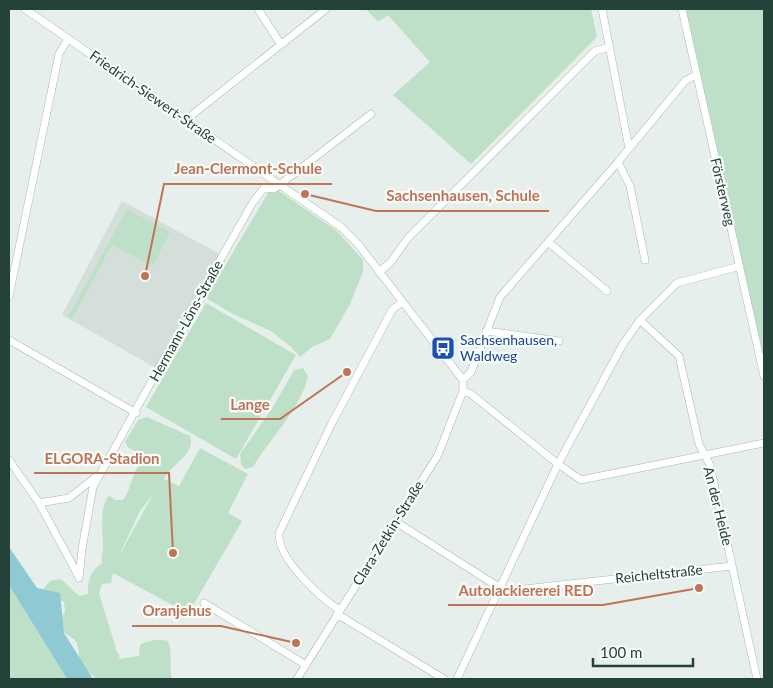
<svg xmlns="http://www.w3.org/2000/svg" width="773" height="688" viewBox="0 0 773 688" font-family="Lato,sans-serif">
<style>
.built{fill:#d4dfda}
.green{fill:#bfe0c8;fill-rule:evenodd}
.water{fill:#8ec9d4}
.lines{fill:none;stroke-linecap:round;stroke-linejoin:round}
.street-casing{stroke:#a8b8b2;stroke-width:8}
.street{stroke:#fff;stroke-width:7}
.labels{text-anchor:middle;stroke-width:4.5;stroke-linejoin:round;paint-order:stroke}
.street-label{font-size:14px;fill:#24423a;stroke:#f7fbf9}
.transit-label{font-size:14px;fill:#164399;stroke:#f7fbf9;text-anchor:start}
.leader{fill:none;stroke:#c07456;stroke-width:2}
.callout-dot{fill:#c07456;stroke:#f7fbf9;stroke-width:2}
.callout-label{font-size:15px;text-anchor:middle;font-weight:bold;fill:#c07456;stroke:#f7fbf9;stroke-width:4.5;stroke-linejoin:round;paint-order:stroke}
</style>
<rect width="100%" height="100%" fill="#e6efeb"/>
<path class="built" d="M122 201 220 254 156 368 62 315Z"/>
<path class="green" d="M366 9H591L597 37 471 164 393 95 430 62 388 15 378 22Z
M686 9H764V360Z
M274 191H279L337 231 363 260V272L350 304 330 339 312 347 300 357 290 346 271 331 233 314 206 298 268 193Z
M127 209 170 232 153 266 112 245 72 319 68 317Z
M206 303 296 355 236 459 146 407Z
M303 368 308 376C301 408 271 437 253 467L245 469 241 464 240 454 273 407 294 370Z
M147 417 190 436C196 455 171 464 164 479L179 486 200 448 248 474 228 513 242 521 194 604 185 612 113 573 111 583 102 584 99 593 117 652 120 656 118 659 139 656 140 645C147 640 160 639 168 641 173 654 169 666 172 679H96L79 662C80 633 72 643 57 625L65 612 64 602 41 592 50 581 61 579 79 596 88 594C88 579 90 572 102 563 101 556 104 549 103 542 102 528 100 507 109 495L115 500H123C130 491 130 482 135 472 137 466 141 464 141 456L128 447 125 442 138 420ZM153 494 118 558 140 511Z
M9 585 67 679H9Z"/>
<path class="water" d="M9 547 37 588 60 593 64 633 93 679H67L9 585Z"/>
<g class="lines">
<g class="street-casing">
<path id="street" d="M25 9 341 227 358 244 463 380
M258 9 280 43
M602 9 629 148
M682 9 764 376
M187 122 193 114 326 9
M618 162 630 186 645 260
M548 242 607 291
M379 272 390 263 408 238 595 51 610 47
M9 296 59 54 68 39
M640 320 679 356 699 444 710 465 757 679
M486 331 559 341
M9 340 136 413
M463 380 471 372 500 297 618 162 685 81 696 75
M463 391 471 394 558 464 581 480 764 443
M9 460 39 503 79 577
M39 503 69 498 97 476
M396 522 505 591 732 566
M79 578 82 549 93 487 165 357 174 347 200 300 206 285 253 202 264 188 274 189 371 114
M204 603 306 665
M340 610C320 598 277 558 279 533L331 425 392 310 402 302
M337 614 444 679
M297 679 438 455 463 391V380
M457 679 558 464 623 344 640 320 677 283 740 266"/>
</g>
<use href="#street" class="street"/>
</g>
<defs>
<g id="bus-square" transform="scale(1.25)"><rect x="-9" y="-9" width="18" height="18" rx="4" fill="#1a4fb4" stroke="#f7fbf9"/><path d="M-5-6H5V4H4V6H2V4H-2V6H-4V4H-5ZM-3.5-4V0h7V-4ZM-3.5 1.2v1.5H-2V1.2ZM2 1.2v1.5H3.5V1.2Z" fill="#fff"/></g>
</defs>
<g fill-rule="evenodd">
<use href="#bus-square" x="443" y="348"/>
</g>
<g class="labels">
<g class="street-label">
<text transform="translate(153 97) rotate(35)" y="5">Friedrich-Siewert-Straße</text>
<text transform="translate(723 192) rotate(77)" y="5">Försterweg</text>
<text transform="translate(186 321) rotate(-61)" y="5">Hermann-Löns-Straße</text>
<text transform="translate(718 506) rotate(76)" y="5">An der Heide</text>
<text transform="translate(388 533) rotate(-58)" y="5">Clara-Zetkin-Straße</text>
<text transform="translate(659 574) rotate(-6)" y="5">Reicheltstraße</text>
</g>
<g class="transit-label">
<text x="460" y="345">Sachsenhausen,<tspan x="460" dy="16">Waldweg</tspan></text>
</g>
</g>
<path class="leader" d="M145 276L164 184H332M305 194L376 211H549M347 372L280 419H221M173 553L169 473H34M699 588L603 605H448M296 643L221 626H132"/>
<g class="callout-dot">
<circle cx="145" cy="276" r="5"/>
<circle cx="305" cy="194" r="5"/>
<circle cx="347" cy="372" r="5"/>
<circle cx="173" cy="553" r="5"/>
<circle cx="699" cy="588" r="5"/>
<circle cx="296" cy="643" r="5"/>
</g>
<g class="callout-label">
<text x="248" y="174">Jean-Clermont-Schule</text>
<text x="463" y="201">Sachsenhausen, Schule</text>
<text x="250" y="410">Lange</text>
<text x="102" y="464">ELGORA-Stadion</text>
<text x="526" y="596">Autolackiererei RED</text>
<text x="177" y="616">Oranjehus</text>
</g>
<rect width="773" height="688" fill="none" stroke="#24423a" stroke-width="20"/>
<path d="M593 658v8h100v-8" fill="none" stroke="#24423a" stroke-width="2.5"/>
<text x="600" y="658" font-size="15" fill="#24423a" stroke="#f7fbf9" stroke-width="4" paint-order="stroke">100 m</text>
</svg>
